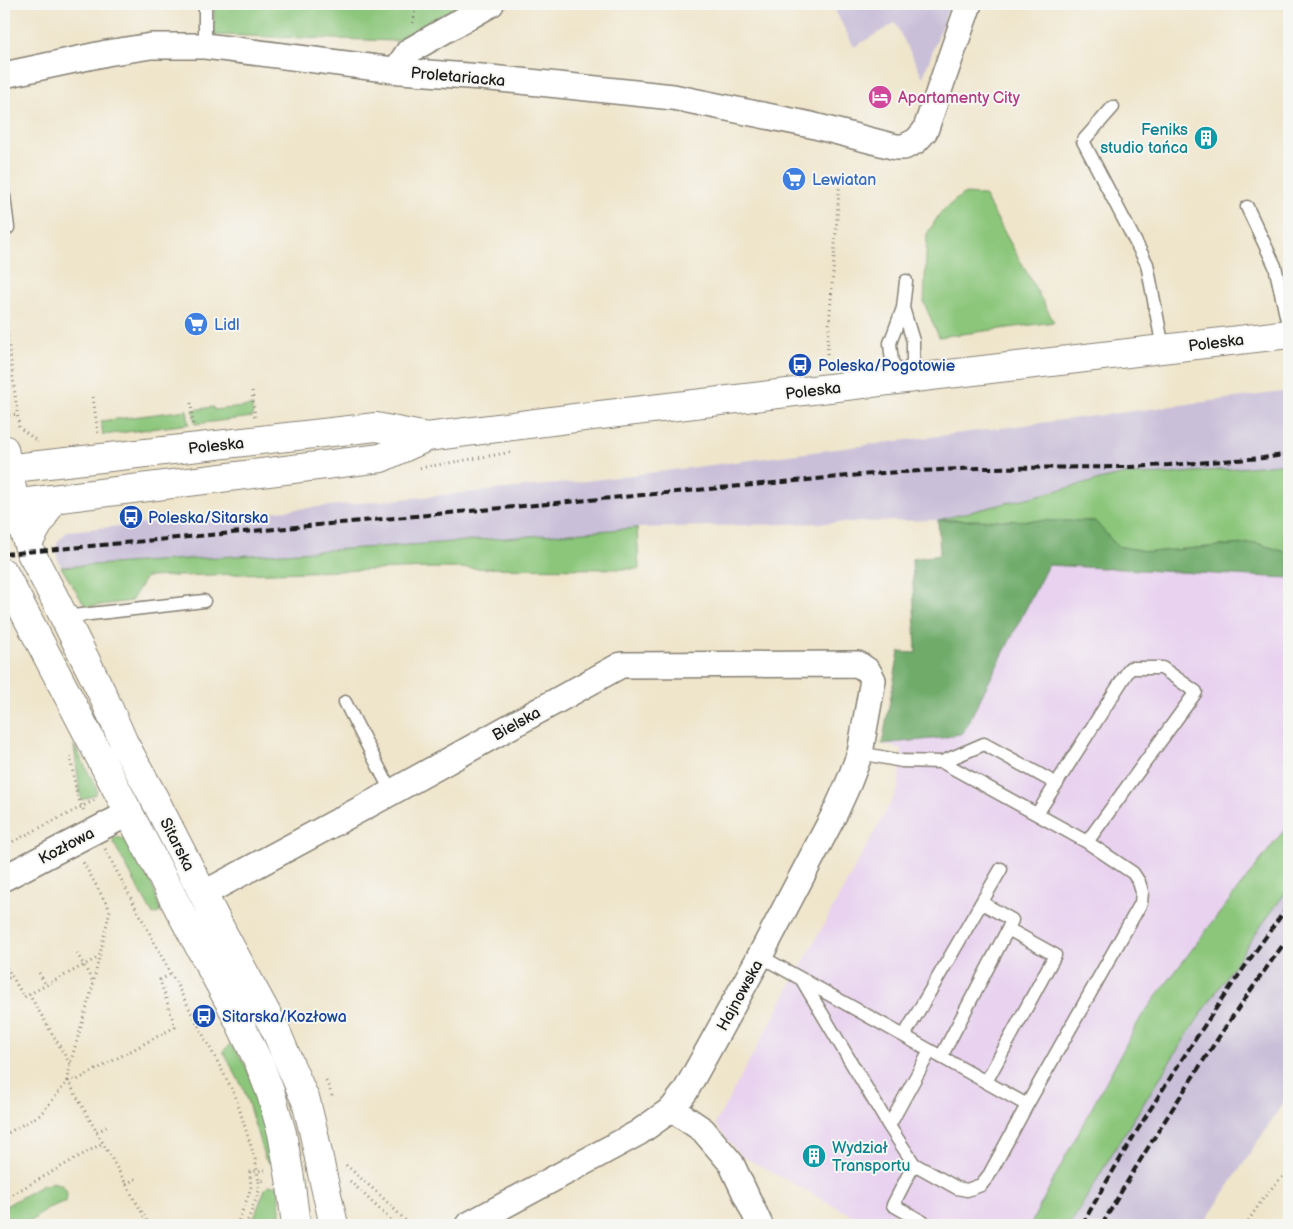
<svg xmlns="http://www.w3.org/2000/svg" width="1293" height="1229" viewBox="0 0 1293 1229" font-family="'Balsamiq Sans',sans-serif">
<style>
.built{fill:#e8d2ef}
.industrial{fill:#c9bfd8}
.green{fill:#8bc67a;stroke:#54714b}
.forest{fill:#70ab6a;stroke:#466443}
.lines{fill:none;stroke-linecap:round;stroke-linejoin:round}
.service-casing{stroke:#868074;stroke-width:15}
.minor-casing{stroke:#868074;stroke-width:28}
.tertiary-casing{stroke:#868074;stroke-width:30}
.secondary-casing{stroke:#868074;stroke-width:30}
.path{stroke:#868074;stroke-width:3;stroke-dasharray:1 4;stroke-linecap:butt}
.service{stroke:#fff;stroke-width:12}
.minor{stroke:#fff;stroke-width:25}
.tertiary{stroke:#fff;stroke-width:28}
.secondary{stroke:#fff;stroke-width:28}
.rail{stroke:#1c1c1c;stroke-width:4;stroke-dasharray:8 4;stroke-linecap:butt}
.labels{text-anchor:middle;stroke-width:4;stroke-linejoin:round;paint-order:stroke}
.street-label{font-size:16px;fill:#1c1c1c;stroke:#f6f6f2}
.hotel-label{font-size:16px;fill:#b23c85;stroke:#f6f6f2;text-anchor:start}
.culture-label{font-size:16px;fill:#0d838f;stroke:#f6f6f2;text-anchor:end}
.shop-label{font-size:16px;fill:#366cbe;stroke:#f6f6f2;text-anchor:start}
.transit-label{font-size:16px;fill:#164399;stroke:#f6f6f2;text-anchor:start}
</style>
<rect width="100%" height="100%" fill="#f6f6f2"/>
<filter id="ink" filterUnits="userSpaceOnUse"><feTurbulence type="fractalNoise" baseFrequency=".02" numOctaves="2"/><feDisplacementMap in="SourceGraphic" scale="10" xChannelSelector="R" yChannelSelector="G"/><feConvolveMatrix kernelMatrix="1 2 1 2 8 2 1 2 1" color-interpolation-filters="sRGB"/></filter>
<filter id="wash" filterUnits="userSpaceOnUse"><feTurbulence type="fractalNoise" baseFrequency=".0096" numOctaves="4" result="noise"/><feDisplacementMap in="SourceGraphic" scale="20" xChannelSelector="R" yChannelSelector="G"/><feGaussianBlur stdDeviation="1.12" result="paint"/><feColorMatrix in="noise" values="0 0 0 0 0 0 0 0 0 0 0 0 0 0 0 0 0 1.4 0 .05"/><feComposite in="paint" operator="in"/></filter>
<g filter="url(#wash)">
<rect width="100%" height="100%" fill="#efe5cb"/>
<path class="built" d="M912 559 1048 565 1289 578V824L1215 919 1069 1150 1030 1225H870L740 1155 715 1124 898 789 902 749 882 744 899 652 916 653Z"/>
<path class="industrial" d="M839 4H950L923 77 895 23 854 47 836 12Z
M1289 391V463L1229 469 1171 474 1120 475 938 520 637 528 425 544 61 567 57 557V542L68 531 578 482Z
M1289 872V1094L1203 1225H1066Z"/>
<path class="green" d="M214 4H461L396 41 214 35Z
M963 194 984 195 1054 322 939 337 924 303 927 234 941 212Z
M252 406 253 417 195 424 193 410 213 407 214 410Z
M187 410 189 424 103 435 101 421Z
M1289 463V553L1256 543 1150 552 1117 546 1094 521 938 520 1120 475 1171 474 1229 469Z
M637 528 639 569 432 568 146 577 131 601 86 607 61 567 425 544Z
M74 745 97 789 96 794 82 800 80 794Z
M1289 824V888L1253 937 1185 1038 1116 1147 1070 1225H1030L1069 1150 1141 1017 1215 919Z
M114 836 126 840 133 845 154 890 161 912 153 915 113 842Z
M230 1044C249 1064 255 1088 262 1114 267 1130 271 1146 274 1163L268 1162 265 1159 244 1090 223 1051Z
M52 1182C64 1185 69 1188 66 1201L48 1208 29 1223 23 1225H4V1207L43 1185H47Z
M278 1185 280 1211V1225H251L265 1189 268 1186Z"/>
<path class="forest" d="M938 520 1095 521 1117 546 1150 552 1256 543 1289 553V578L1048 565 963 733 942 738 882 744 899 652 916 653 912 559 940 555Z"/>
</g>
<g filter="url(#ink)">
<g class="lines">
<g class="service-casing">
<path id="service" d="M205 46V4
M1113 107 1083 141 1147 264 1163 348
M4 196 8 228
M1247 207 1275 266 1289 329
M903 308 913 341V361L903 380 892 362 890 343 903 308 906 281
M64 617 204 601
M345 702 392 793
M860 753 902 761 942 762 1087 842 1133 873 1139 882 1142 892 1141 903 1027 1105
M942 762 984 744 1057 784
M1037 814 1130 668H1162L1196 692 1087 842
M982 903 1012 920 1008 929
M760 956 904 1036 1001 869
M802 980 889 1126
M904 1036C945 1059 986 1082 1027 1105L989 1175 981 1185 967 1190 957 1188 914 1164 889 1126 930 1051
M941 1057 1008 929 1055 955 986 1082
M914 1164 893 1205 928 1225"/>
</g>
<g class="minor-casing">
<path id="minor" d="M396 70 409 51 491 4
M4 75 107 53 151 46H205L401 71 481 77 673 97 811 125 896 147H904L916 141 925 131 969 4
M4 878 129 813
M203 894 383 797 621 665 858 664 868 671 873 680 860 753 849 782 835 813 760 956 685 1092 672 1109 638 1133 468 1225
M672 1109 703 1130 731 1163 760 1225"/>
</g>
<g class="tertiary-casing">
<path id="tertiary" d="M4 449 15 503 30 551 54 597 101 691 124 743 155 800 225 937 276 1031 291 1067 306 1101 314 1134 322 1173 334 1225
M28 543 53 499
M4 573 180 911 231 1005 259 1063 271 1094 282 1133 290 1178 296 1225"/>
</g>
<g class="secondary-casing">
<path id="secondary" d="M4 469 376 427 427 437
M4 505 381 458 427 437 575 418 1289 334"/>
</g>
<path class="path" d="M413 23 416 4
M4 317 8 338 19 427 38 442
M827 354 840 177 829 173
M252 391 255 417
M93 397 98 434
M191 403 193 425
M4 416 17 414
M420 468 512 452
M70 756 77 795 84 811
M4 846 97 799
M105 849 235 1095 255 1159 259 1181
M77 953 93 982
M4 963 24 997 99 957
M39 973 46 985
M4 981 12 976
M29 994 70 1064
M326 1081 330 1090 332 1096
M97 1132 108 1126
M4 1135 40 1115 68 1081 70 1064 91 993 110 910 83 862
M346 1165 381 1196 407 1222 408 1225
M350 1181 396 1225
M126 1184 137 1178
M4 1199 103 1143
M149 1225 68 1081 77 1080 175 1027 160 980 171 974
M237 1225 251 1188 250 1172 265 1170
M246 1225 259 1191V1181L267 1180
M1246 1225C1258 1205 1271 1186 1289 1171"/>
<use href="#service" class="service"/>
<use href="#minor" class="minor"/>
<use href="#tertiary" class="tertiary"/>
<use href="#secondary" class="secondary"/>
<path class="rail" d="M4 554 882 473 978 468 1129 467 1169 465 1263 458 1289 454
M1082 1225C1144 1114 1214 1007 1289 905
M1102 1225C1132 1172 1165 1120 1198 1069 1227 1024 1257 980 1289 937"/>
</g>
</g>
<defs>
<g id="hotel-disc" transform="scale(1.25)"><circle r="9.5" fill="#d1479c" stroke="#f6f6f2"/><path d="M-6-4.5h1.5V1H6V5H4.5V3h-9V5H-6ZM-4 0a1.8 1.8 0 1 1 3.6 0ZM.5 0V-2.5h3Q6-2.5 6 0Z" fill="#fff"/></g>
<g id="building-disc" transform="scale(1.25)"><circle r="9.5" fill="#0f9aa8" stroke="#f6f6f2"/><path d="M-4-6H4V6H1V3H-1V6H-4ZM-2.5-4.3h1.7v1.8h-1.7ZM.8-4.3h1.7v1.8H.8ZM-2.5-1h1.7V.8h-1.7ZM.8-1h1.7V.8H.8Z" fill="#fff"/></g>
<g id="supermarket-disc" transform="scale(1.25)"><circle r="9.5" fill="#3f7fe0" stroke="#f6f6f2"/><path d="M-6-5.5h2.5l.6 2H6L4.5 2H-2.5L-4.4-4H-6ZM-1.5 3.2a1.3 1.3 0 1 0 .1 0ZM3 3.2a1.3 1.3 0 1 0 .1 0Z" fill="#fff"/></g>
<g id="bus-disc" transform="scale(1.25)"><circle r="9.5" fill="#1a4fb4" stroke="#f6f6f2"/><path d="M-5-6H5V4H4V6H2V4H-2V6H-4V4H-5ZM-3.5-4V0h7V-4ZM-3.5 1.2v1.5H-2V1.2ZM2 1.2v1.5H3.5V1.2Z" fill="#fff"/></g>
</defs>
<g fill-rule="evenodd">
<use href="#hotel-disc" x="880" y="97"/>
<use href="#building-disc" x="1206" y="138"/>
<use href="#supermarket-disc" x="794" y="179"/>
<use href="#supermarket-disc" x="196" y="324"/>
<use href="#bus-disc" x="800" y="365"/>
<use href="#bus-disc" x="131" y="517"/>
<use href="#bus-disc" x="204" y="1016"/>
<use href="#building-disc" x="814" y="1156"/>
</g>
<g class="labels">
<g class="street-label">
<text transform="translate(458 76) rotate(5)" y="6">Proletariacka</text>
<text transform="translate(1216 342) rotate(-7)" y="6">Poleska</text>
<text transform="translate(813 390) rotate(-7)" y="6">Poleska</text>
<text transform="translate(216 445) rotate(-6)" y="6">Poleska</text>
<text transform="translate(516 723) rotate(-29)" y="6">Bielska</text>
<text transform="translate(178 844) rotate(63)" y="6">Sitarska</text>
<text transform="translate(66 845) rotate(-28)" y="6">Kozłowa</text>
<text transform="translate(739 995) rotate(-61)" y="6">Hajnowska</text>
</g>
<g class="hotel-label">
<text x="898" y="103">Apartamenty City</text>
</g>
<g class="culture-label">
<text x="1188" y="135">Feniks<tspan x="1188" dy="18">studio tańca</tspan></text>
<text x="832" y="1153" text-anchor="start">Wydział<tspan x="832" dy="18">Transportu</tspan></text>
</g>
<g class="shop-label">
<text x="812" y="185">Lewiatan</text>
<text x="214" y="330">Lidl</text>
</g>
<g class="transit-label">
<text x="818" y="371">Poleska/Pogotowie</text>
<text x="148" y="523">Poleska/Sitarska</text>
<text x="222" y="1022">Sitarska/Kozłowa</text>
</g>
</g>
<rect width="1293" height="1229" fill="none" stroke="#f6f6f2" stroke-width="20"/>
</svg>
